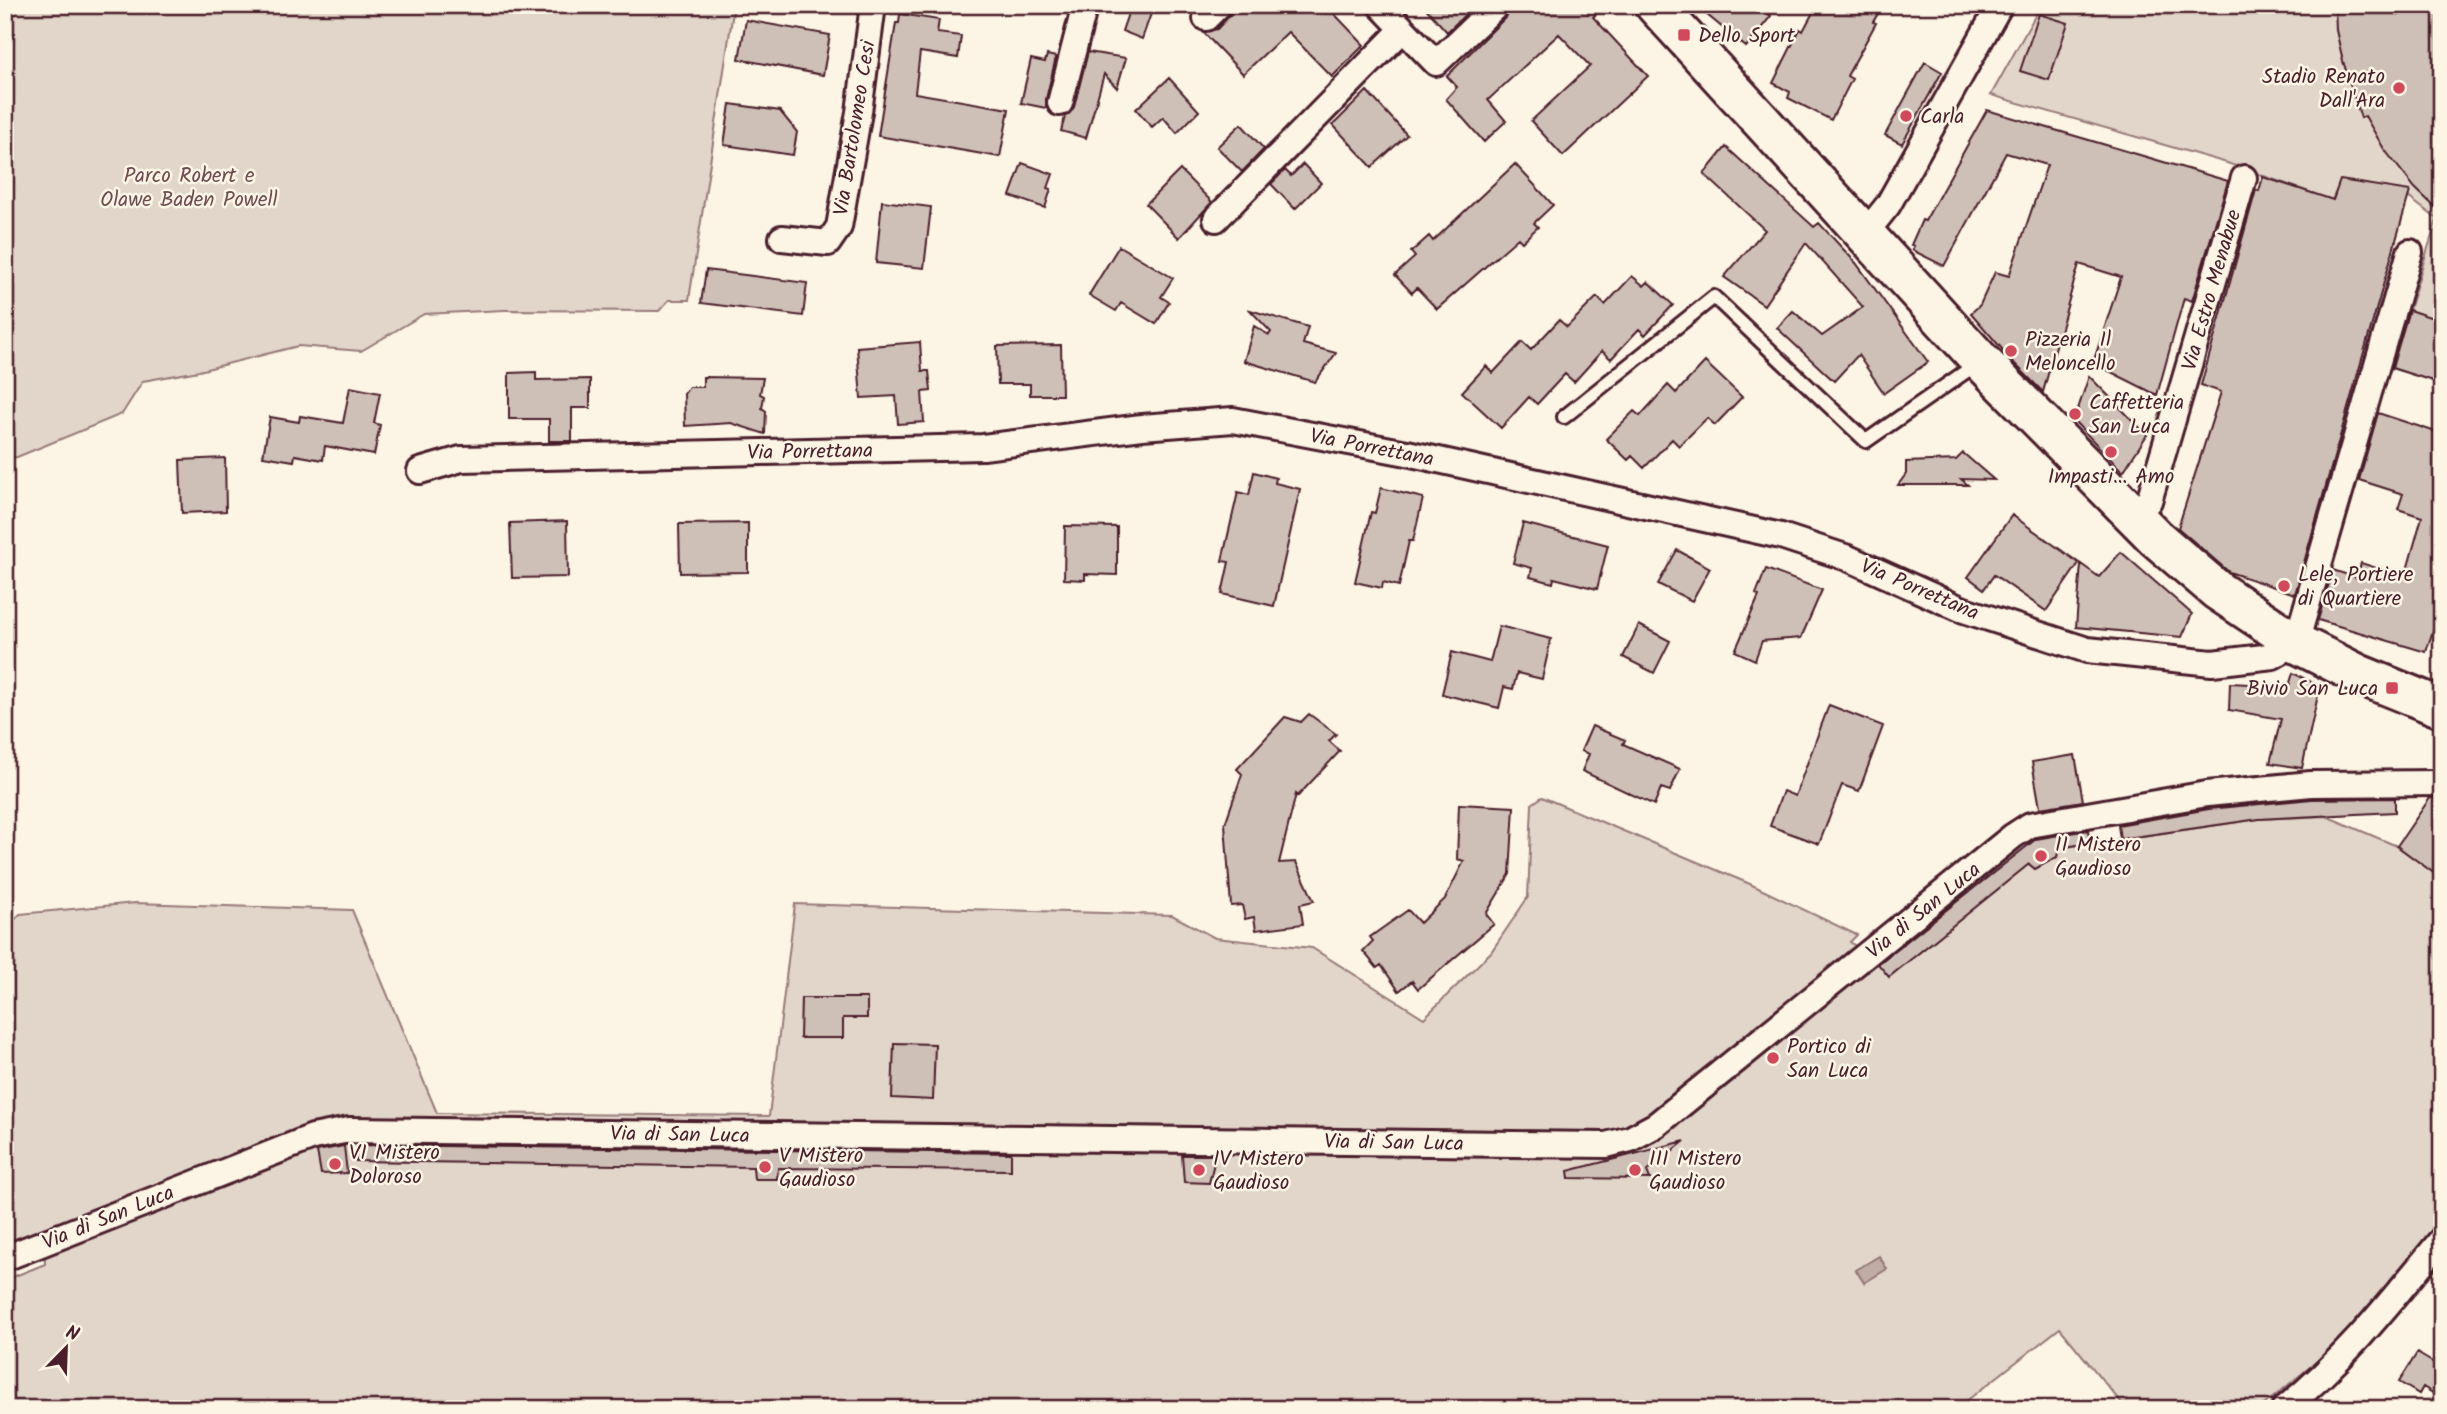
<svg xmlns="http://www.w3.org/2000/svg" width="2447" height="1414" viewBox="0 0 2447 1414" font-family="Kalam,sans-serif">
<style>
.green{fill:#e2d5ca;stroke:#967a7a;stroke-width:2}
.water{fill:#c0aca5;stroke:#917474;stroke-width:2}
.building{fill:#cfc0b7;stroke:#4a1f2b;stroke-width:2}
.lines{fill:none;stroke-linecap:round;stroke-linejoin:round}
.lane-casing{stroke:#4a1f2b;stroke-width:18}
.street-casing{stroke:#4a1f2b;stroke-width:30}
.primary-casing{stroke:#4a1f2b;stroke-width:44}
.lane{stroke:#fcf5e5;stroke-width:12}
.street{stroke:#fcf5e5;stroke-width:24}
.primary{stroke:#fcf5e5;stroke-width:38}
.poi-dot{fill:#d1495b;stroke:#fcf5e5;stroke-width:2.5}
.labels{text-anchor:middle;stroke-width:5;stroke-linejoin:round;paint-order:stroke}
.poi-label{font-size:21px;fill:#4a1f2b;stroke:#fcf5e5;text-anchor:start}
.street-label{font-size:21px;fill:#4a1f2b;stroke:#fcf5e5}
.park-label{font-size:21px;fill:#704c53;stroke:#fcf5e5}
</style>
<rect width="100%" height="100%" fill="#fcf5e5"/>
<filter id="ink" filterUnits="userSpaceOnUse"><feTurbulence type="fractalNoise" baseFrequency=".0143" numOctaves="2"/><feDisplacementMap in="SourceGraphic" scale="14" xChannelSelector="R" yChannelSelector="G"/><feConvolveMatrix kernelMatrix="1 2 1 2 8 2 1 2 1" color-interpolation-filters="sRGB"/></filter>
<g filter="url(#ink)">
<path class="green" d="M5 5H734L689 300H669L659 311 504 310 424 314 361 351 298 346 199 371 143 381 122 414 17 457 5 459Z
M2041 5H2442V384L2391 368 2437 219 2408 197 2366 184 2341 180 2332 200 2227 163 1991 95Z
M1542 797 1750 884 1857 935 1850 942 1892 974 2029 864 2035 869 2057 857 2059 848 2259 819 2326 816 2397 846 2442 879V1218L2333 1348 2259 1409H2126L2060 1328 1956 1409H5V1280L45 1264 44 1236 5 1251V930L20 914 135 903 352 910 437 1113 769 1116 795 904 1172 915 1215 938 1312 948 1424 1018 1491 952 1528 897 1532 804Z"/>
<path class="water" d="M1879 1256 1887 1269 1864 1283 1856 1270Z"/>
<path class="building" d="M1131 5H1154L1142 39 1122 31Z
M1233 5H1326L1364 45 1332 77 1288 32 1243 74 1203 32 1217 29 1230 15Z
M1423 5H1475L1447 32Z
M1511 5H1606L1593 17 1648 76 1563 156 1531 121 1590 66 1559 34 1488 100 1506 121 1484 142 1446 99 1457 87 1447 76 1507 16Z
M1695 5H1757L1771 16 1746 47Z
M1817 5H1883L1873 22 1876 23 1847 76 1852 79 1831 120 1788 98 1790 92 1773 83 1800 29 1803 31Z
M2335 5H2442V214L2415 188 2384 149 2365 116 2361 118 2343 61 2336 30Z
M900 14 939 20 937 33 961 36 958 58 920 52 915 93 1009 109 1000 157 878 136 896 23H899Z
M2039 14 2068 23 2049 80 2020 71Z
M746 20 830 35 823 75 739 59Z
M1088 52 1126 58 1117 88 1104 74 1086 138 1061 131 1065 117 1074 107Z
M1047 55 1056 57 1046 99V108L1021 103 1031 59 1045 62Z
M1925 62 1942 72 1902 144 1885 135Z
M1169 78 1199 111 1177 133 1163 117 1152 127 1136 109Z
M1367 91 1407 135 1372 167 1333 125Z
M730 104 780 111 797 132 793 155 724 145Z
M1987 110 2228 181 2192 301 2184 298 2157 395 2093 363 2121 277 2079 264 2043 392 2015 364 1971 313 1980 305 1995 272 2009 276 2047 165 2006 153 1944 266 1912 250 1914 246 1911 245 1922 220 1925 221Z
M1241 124 1264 149 1242 172 1217 147Z
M1726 147 1814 227 1819 223 1856 263 1928 362 1884 393 1858 355 1834 381 1777 328 1793 311 1822 336 1863 307 1806 243 1764 305 1724 277 1765 230 1704 174Z
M1022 163 1053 174 1048 188 1051 189 1045 208 1010 196Z
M1303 164 1321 183 1295 209 1271 184 1285 170 1291 176Z
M1515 164 1553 205 1534 223 1538 227 1522 242 1518 238 1437 309 1417 288 1412 293 1395 275 1415 257 1411 252 1429 236 1433 241Z
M1180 170 1212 202 1179 238 1146 204Z
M2263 177 2333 200 2340 180 2410 191 2295 594 2229 572 2178 528 2221 392 2201 385 2256 190 2259 191Z
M882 201 931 207 924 268 876 263Z
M1119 246 1173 278 1161 297 1169 302 1156 324 1121 303 1116 311 1089 295Z
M706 270 807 283 803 316 701 303Z
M1632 276 1644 286 1648 282 1673 305 1645 335 1639 329 1611 359 1602 351 1574 382 1565 374 1537 404 1529 397 1501 428 1462 392 1486 366 1493 373 1522 342 1531 350 1559 320 1567 327 1597 297 1605 305Z
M1250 310 1308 327 1303 344 1336 353 1315 382 1244 361 1254 326 1269 335 1271 332Z
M2409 310 2442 321V384L2392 368Z
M920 342 922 371H929L931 391 922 392 924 422 898 424 896 396 861 398 857 347Z
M1061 345 1062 395H1030V384H998L997 346Z
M1705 362 1742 397 1715 425 1707 418 1679 446 1672 439 1644 468 1632 456 1628 460 1606 439 1634 411 1640 416 1668 385 1676 393Z
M536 372V380L590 379V408H572V441H549V419H509V373Z
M2089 376 2147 435 2123 472 2074 421Z
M703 377 763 378 760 394 764 396 762 408 766 411 765 434 731 423 685 426 684 394 689 387H703Z
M350 387 380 393 374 423 380 425 374 455 325 446 323 460 295 455 294 461 263 456 270 417 299 422 300 416 343 423Z
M2378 413 2442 434V568L2434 594 2442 596V603L2426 652 2318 620 2333 570 2357 578 2361 563 2405 577 2422 517 2398 509 2403 494 2359 480Z
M1963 453 1994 480 1961 479 1968 485H1898L1906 474V462L1956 460Z
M225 458 226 511 182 513 180 460Z
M1254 472 1276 478 1275 483 1300 489 1274 606 1222 594 1229 562 1222 561 1238 492 1249 495Z
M1381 488 1423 498 1413 541H1409L1399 586 1383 582 1382 588 1355 582 1371 512 1375 513Z
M2012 515 2079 563 2046 611 1994 575 1984 589 1968 577Z
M567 521 568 577 512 578 510 523Z
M748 523V572L680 573 679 524Z
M1523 523 1608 545 1597 589 1554 578 1553 583 1530 577 1532 568 1513 563Z
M1065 526 1117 527V575L1085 574V580L1064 579Z
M1677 550 1710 568 1692 601 1658 584Z
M2121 552 2192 614 2182 637 2076 627 2081 564 2099 577Z
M1766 569 1822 590 1801 638 1762 641 1755 660 1735 651 1759 596 1756 594Z
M1639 625 1670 641 1654 673 1623 657Z
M1499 626 1551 639 1542 679 1517 673 1513 689 1504 687 1499 708 1442 694 1452 652 1490 662Z
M2293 673 2320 686 2302 768 2270 763 2281 719 2229 710 2230 683 2289 686Z
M1829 705 1883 726 1859 791 1842 785 1819 844 1770 826 1783 791 1795 796Z
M1309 714 1336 734 1329 741 1340 751 1298 796 1296 794 1279 863 1296 862 1314 901 1300 904 1303 924 1256 930 1254 917 1245 919 1242 905 1231 906 1225 824 1242 774 1237 769 1285 717 1301 722Z
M1592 726 1625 740 1623 744 1680 769 1670 791 1661 788 1654 805 1582 771 1589 754 1581 751Z
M2075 755 2083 801 2040 808 2032 762Z
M2395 798V812L2259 819 2120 839 2118 825 2209 809 2312 799Z
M2430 798H2442V879L2397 846Z
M1459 804 1514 807 1510 874 1486 914 1494 924 1418 989 1412 981 1399 991 1381 965 1377 968 1363 951 1373 941 1370 937 1408 910 1420 923 1445 899 1464 861 1457 859Z
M2088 830 2090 843 2059 848 2057 857 2035 869 2029 864 1889 977 1878 964 2036 839Z
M801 998H867V1018H843V1038H800Z
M894 1043 935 1044 933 1100 892 1098Z
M1685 1141 1647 1171 1650 1179 1569 1178 1568 1171Z
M357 1145 1011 1153V1170L778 1168 777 1179H754L753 1167 356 1161Z
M344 1146 347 1173 321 1174 317 1151Z
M1182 1155H1216L1209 1183 1184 1182Z
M2417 1353 2442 1368V1399L2423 1387 2419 1394 2399 1382Z"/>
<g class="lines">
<g class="lane-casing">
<path id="lane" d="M1564 417 1714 297 1866 441 1978 363"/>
</g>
<g class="street-casing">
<path id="street" d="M1380 5 1403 29
M1206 18 1219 5
M1060 103 1085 5
M1216 219 1403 29 1436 63 1497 5
M1864 235 1888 205 2000 5
M782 238 828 243 839 227 859 112 873 5
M420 471 461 459 983 447 1142 427 1233 420 1407 453 1781 536 1848 558 1961 609 2087 650 2212 663 2273 656 2296 643 2410 252
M2131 515 2149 501 2244 178
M5 1258 313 1137 349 1130 1606 1145 1630 1139 1656 1125 2013 836 2030 825 2207 794 2311 784 2442 783
M2284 1409C2347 1358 2391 1301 2442 1239"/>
</g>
<g class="primary-casing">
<path id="primary" d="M1655 5 1981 361 2156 538 2218 591 2296 643 2358 674 2442 708"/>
</g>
<use href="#lane" class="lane"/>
<use href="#street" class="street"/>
<use href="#primary" class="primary"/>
</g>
</g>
<g class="poi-dot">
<rect x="1677" y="28" width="14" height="14" rx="3.5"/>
<circle cx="2399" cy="88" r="7"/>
<circle cx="1906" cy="116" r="7"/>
<circle cx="2011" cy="351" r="7"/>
<circle cx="2075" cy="414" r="7"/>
<circle cx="2111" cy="452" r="7"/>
<circle cx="2284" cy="586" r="7"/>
<rect x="2385" y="681" width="14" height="14" rx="3.5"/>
<circle cx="2041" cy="856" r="7"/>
<circle cx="1773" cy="1058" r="7"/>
<circle cx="335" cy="1164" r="7"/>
<circle cx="765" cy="1167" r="7"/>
<circle cx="1199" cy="1170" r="7"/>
<circle cx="1635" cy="1170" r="7"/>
</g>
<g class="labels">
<g class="poi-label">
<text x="1698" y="42">Dello Sport</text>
<text x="2385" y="83" text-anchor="end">Stadio Renato<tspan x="2385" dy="24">Dall'Ara</tspan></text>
<text x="1920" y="123">Carla</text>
<text x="2025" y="346">Pizzeria Il<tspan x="2025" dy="24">Meloncello</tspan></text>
<text x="2089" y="409">Caffetteria<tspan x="2089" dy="24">San Luca</tspan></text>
<text x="2111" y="483" text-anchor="middle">Impasti… Amo</text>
<text x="2298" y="581">Lele, Portiere<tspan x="2298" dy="24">di Quartiere</tspan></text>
<text x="2378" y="695" text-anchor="end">Bivio San Luca</text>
<text x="2055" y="851">II Mistero<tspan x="2055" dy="24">Gaudioso</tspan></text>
<text x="1787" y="1053">Portico di<tspan x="1787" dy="24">San Luca</tspan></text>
<text x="349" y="1159">VI Mistero<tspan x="349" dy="24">Doloroso</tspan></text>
<text x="779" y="1162">V Mistero<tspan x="779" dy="24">Gaudioso</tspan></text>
<text x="1213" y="1165">IV Mistero<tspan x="1213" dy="24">Gaudioso</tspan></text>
<text x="1649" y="1165">III Mistero<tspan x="1649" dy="24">Gaudioso</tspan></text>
</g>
<g class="street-label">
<text transform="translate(854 128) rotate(-81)" y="7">Via Bartolomeo Cesi</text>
<text transform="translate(2211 290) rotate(-74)" y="7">Via Estro Menabue</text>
<text transform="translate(1372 447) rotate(11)" y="7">Via Porrettana</text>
<text transform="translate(810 451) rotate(-1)" y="7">Via Porrettana</text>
<text transform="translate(1920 589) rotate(23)" y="7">Via Porrettana</text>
<text transform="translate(1923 910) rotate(-39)" y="7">Via di San Luca</text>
<text transform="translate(680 1134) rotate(1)" y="7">Via di San Luca</text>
<text transform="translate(1394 1142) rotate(1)" y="7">Via di San Luca</text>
<text transform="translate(108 1217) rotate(-22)" y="7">Via di San Luca</text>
</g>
<g class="park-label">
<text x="189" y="182">Parco Robert e<tspan x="189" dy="24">Olawe Baden Powell</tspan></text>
</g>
</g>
<rect width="2447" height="1414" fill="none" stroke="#fcf5e5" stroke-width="28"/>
<rect x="14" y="14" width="2419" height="1386" fill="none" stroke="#4a1f2b" stroke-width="2.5" filter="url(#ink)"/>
<g transform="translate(66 1348) rotate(23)" stroke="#fcf5e5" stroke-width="5" paint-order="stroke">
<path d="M0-5L12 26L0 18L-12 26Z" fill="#4a1f2b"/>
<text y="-10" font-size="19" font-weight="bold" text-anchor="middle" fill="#4a1f2b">N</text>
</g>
</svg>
